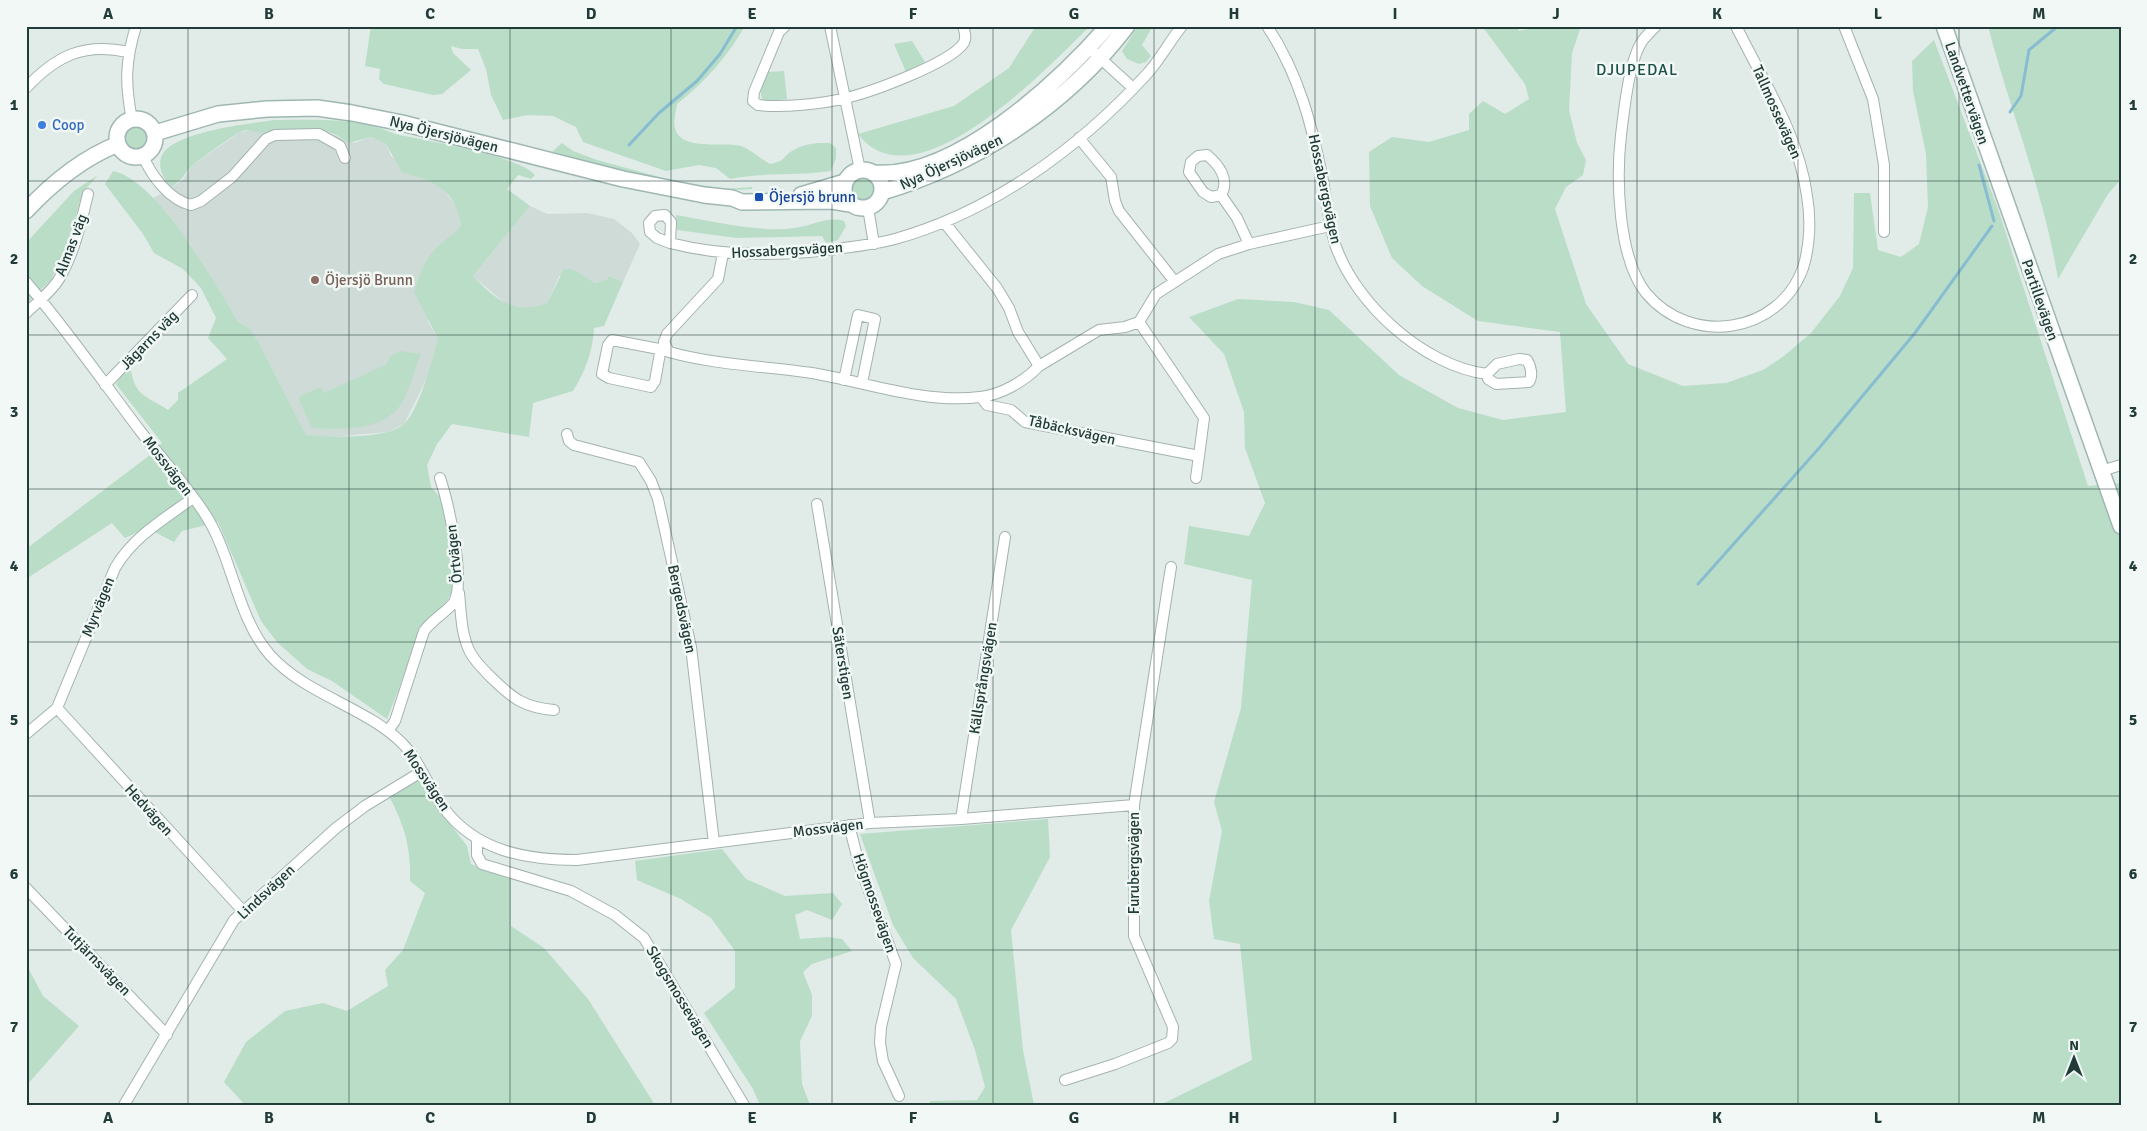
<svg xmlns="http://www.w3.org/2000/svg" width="2147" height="1131" viewBox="0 0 2147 1131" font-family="Signika,sans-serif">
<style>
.built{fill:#cfdbd7}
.green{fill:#b9ddc7}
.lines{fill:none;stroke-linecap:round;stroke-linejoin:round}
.stream{stroke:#88bdd1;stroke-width:3}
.street-casing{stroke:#a4b3b0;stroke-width:12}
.secondary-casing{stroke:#9fb7b2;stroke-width:18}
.street{stroke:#fff;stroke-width:10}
.secondary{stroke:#fff;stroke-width:15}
.grid{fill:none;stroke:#213c38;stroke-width:1;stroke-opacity:0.55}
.shop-dot{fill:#3f7fe0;stroke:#f1f8f5;stroke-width:2}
.transit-dot{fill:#1a4fb4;stroke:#f1f8f5;stroke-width:2}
.education-dot{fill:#8d6e63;stroke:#f1f8f5;stroke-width:2}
.labels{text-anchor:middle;stroke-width:5;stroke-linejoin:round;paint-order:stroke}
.street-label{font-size:15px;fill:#213c38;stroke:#f1f8f5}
.shop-label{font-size:15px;fill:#366cbe;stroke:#f1f8f5;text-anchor:start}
.transit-label{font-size:15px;fill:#164399;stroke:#f1f8f5;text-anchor:start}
.education-label{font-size:15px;fill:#785e54;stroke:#f1f8f5;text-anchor:start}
.neighbourhood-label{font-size:16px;letter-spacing:1px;fill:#1d4e48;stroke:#f1f8f5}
.neatline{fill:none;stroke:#213c38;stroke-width:2}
.grid-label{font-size:16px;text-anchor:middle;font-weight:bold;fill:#213c38}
</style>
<rect width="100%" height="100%" fill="#e1ebe8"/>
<path class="built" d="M286 129 324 131 354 143 371 137 386 144 391 156 421 178 440 185 459 210 461 225 455 235 444 241 434 252 428 322 438 339 428 376 404 424 388 432 330 437 306 435 258 341 249 328 239 323 191 245 152 199 182 181 193 165 240 132 251 130 265 133Z
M530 206 547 214 587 213 614 219 632 233 640 244 623 282 609 276 606 280 595 283 585 277 559 276 547 303 536 308 519 309 506 304 473 276Z"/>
<path class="green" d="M371 26H745C727 57 705 82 677 104 676 111 673 121 675 128 680 152 724 141 741 146 752 150 760 159 770 164 787 161 782 156 794 150 805 143 817 143 830 143L836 148V158L831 171C797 176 763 172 730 179L716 168 699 165 666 171 583 142 576 127 553 116 528 115 503 120 491 95 486 69 478 49H462L451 46 453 53 471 70 442 94 433 95 384 84 379 79 380 69 365 66Z
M1036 26H1090C1048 67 915 209 858 134L954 106 1009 68Z
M1138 26H1153L1142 45 1151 56 1146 62 1139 64 1127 59 1122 51Z
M1482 26H1516L1519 31 1543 26H1581L1572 53 1569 110 1577 143 1586 160 1583 175 1566 187 1555 209 1586 304 1628 364 1683 386 1726 383 1763 370 1784 356 1811 333 1840 296 1853 268 1854 193H1870L1878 250 1901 257 1919 244 1928 207 1926 154 1913 91 1912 61 1934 40 1998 209 2088 486 2121 483V1105H1160L1252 1060 1240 944 1214 939 1209 901 1222 831 1214 802 1241 708 1252 580 1184 564 1189 526 1249 536 1265 503 1245 448 1244 412 1224 354 1189 317 1238 299 1294 302 1329 310 1399 375 1458 408 1503 420 1566 412 1560 332 1478 321 1422 286 1392 258 1370 206 1369 152 1392 137 1429 142 1469 130V114L1483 101 1505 114 1529 99 1525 84Z
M1988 26H2121V179L2108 194 2058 279C2044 192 2010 111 1988 26Z
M912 41 925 62 909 72H906L894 44Z
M784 71 787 99 767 101 762 99 760 89 768 72Z
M275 120C313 120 359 117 395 134 423 140 520 156 535 175L531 179 518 175 507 189 530 206 473 276C495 299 514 316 547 303L564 269H572L595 283 606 280 609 276 623 282 604 326 594 328C593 351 585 372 573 391L533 403 529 437 452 424 437 444 427 465 431 487 444 502 454 562 453 589 447 601 423 627 387 719 332 681 307 669 277 642 261 621 218 522 182 531 174 542 147 528 125 538 112 523 26 579V549L150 455 162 443 116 384 124 372 131 371C136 398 148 396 168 410L178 400V393L227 359 208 338 216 318 201 288 183 269 154 253 143 234 105 184 113 171C158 180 215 284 239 323L249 328 258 341 306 435C330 437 385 440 404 424 420 409 432 360 438 339L414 292C420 272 427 254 444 241 452 234 455 235 461 225 456 189 433 181 402 172L386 144 371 137 348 143C326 123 294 129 267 133 258 134 249 128 240 132 235 134 196 162 192 166 183 175 183 180 171 187 163 178 157 167 162 155 173 132 251 123 275 120Z
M123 138a13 13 0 1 1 26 0a13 13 0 1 1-26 0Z
M562 143 573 151 597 160 674 181 726 189 752 187V189C687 195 615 168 552 152Z
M98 175 83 192 68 242 51 280 26 304V243L74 191Z
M853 188a11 11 0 1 1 22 0a11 11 0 1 1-22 0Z
M676 215C711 221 760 233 795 228 812 226 828 216 844 221L846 226 838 240 826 243 822 236 737 238 677 230Z
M400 351 421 354C415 368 408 396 399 407 379 432 340 429 312 428L299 400 300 396 321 387 324 393 387 364 390 356Z
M420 779 434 803 467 846 471 864 511 879V926L544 948 588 999 655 1105H245L224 1082 246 1042 285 1011 323 1003 347 1011 388 986 385 970 403 950 425 893 410 881C411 848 405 827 390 798Z
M1048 819 1050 857 1011 930 1023 1050 1034 1105H930V1101L977 1100 985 1087 975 1050 956 999 913 958 893 925 860 834Z
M722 849 746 879 785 896 833 893 842 904 832 920 807 910 795 915 800 939 827 937 842 939 852 951 812 964 803 972 812 995V1016L800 1041 802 1084 810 1105H760L753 1089 704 1013 735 988V951L711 918 681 899 637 880 635 861Z
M27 966 43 996 79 1026 26 1086Z"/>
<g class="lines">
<path class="stream" d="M2010 112 2021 96 2029 50 2058 26
M629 145 659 113 697 81 720 54 737 26
M1979 165 1994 221
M1698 584 1820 447 1915 333 1992 226"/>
<g class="street-casing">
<path id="street" d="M785 26 779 32 754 92 753 101 758 105C782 108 822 104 846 98 871 92 948 64 963 44 967 39 965 32 963 26
M830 26 860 170
M1267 26C1299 74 1312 125 1323 181 1327 203 1329 224 1335 244 1355 304 1424 366 1487 374
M1656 26C1651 31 1647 35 1643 40 1629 59 1624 111 1621 135 1616 179 1618 258 1646 293 1691 347 1779 334 1803 268 1810 246 1811 219 1807 196 1799 135 1763 81 1736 26
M1844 26 1873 99 1884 165V232
M1089 48 1133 88
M26 88C56 56 84 42 128 52
M132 120C125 84 125 62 136 26
M1079 138 1111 177 1115 201 1119 211 1175 282
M143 156C151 175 169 200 191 205L201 201 232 177 266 139 275 135 319 134 340 146 345 158
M1221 195 1211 197 1203 192 1189 172 1191 162 1198 156 1207 155C1219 165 1230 180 1221 195L1237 218 1249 244
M868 208 874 244
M944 222 997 288 1009 308 1018 332 1039 366 1099 330 1125 327 1139 322 1156 294 1218 254 1249 244 1330 226
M670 243 657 238 650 232 649 223 655 216 665 215 671 222 670 243C716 255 763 256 809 252 838 249 868 246 895 239 992 212 1079 148 1146 75 1160 60 1169 42 1182 26
M723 253 718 279 667 334 664 342 669 352C716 365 764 366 812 373 866 382 924 404 980 397 1001 395 1025 381 1039 366
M26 282C67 330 103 382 141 432 162 459 187 486 205 514 233 557 236 616 270 655 306 695 364 706 402 743 420 761 428 787 443 807 475 851 526 860 577 860L870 823 961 819 1134 805
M26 313C37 303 51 292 59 279 74 254 81 223 88 194
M664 347 659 349 612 340 608 345 602 374 609 378 651 387 655 381 660 353 666 349
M1519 359 1527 360C1531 366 1533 376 1529 382L1496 384 1488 379 1487 374 1497 364Z
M844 380 858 315 875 319 862 383
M105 385 192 295
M981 397 987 405 1011 410 1025 422 1199 456 1204 418 1139 322
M567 434 569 441 574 445 639 462 651 481 658 499 691 647 714 843
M2101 471 2121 465
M1196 478 1199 456
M817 504 870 823
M459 593C461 612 461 633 469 650 475 664 507 694 520 701 531 707 542 709 554 710
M57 708 243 911
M388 731 395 721 424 631C433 619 448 611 454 602 466 580 448 502 440 478
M26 734 57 708 115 568C133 537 164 519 193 498
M961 819 1005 537
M849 825 859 864 896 964 881 1027 880 1043 883 1061 899 1096
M477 840V855L482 864 571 891 615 915 644 938 744 1105
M26 888 167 1035
M1065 1080 1115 1064 1168 1043 1172 1039 1173 1027 1134 936V805L1171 567
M124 1105 234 920 336 828 365 806 421 772"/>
</g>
<g class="secondary-casing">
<path id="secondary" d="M1944 26 2121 526
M117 138a19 19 0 1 1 38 0a19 19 0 1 1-38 0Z
M155 133 218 114 267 109 317 108 352 113 402 123 623 179 704 195 732 198 742 202 832 201 850 204
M844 189a19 19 0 1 1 38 0a19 19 0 1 1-38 0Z
M873 173C954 180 1058 83 1108 26
M882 192C977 164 1067 105 1127 26
M801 195 845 182
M26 211C52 183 83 158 118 144"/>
</g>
<use href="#street" class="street"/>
<use href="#secondary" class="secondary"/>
</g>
<path class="grid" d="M188 26V1105M349 26V1105M510 26V1105M671 26V1105M832 26V1105M993 26V1105M1154 26V1105M1315 26V1105M1476 26V1105M1637 26V1105M1798 26V1105M1959 26V1105M26 181H2121M26 335H2121M26 489H2121M26 642H2121M26 796H2121M26 950H2121"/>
<circle class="shop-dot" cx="42" cy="125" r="5"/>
<rect class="transit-dot" x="754" y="192" width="10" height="10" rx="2.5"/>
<circle class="education-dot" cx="315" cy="280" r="5"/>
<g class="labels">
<g class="street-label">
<text transform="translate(1967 93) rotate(71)" y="5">Landvettervägen</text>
<text transform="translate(1777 112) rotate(66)" y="5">Tallmossevägen</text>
<text transform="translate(444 134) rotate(14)" y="5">Nya Öjersjövägen</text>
<text transform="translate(951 162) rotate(-25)" y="5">Nya Öjersjövägen</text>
<text transform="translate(1325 189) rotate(78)" y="5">Hossabergsvägen</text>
<text transform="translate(71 245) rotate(-69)" y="5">Almas väg</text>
<text transform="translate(787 250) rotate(-3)" y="5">Hossabergsvägen</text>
<text transform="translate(2040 300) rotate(71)" y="5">Partillevägen</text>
<text transform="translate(149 340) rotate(-46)" y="5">Jägarns väg</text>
<text transform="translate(1072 430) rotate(13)" y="5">Tåbäcksvägen</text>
<text transform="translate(168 466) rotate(52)" y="5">Mossvägen</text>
<text transform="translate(454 554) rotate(-96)" y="5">Örtvägen</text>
<text transform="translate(98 607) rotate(-68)" y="5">Myrvägen</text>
<text transform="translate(682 609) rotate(78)" y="5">Bergedsvägen</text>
<text transform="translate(843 663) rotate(81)" y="5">Säterstigen</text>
<text transform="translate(983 678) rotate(-81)" y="5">Källsprångsvägen</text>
<text transform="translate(427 780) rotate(56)" y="5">Mossvägen</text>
<text transform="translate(149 810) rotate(48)" y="5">Hedvägen</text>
<text transform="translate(828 828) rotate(-7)" y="5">Mossvägen</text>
<text transform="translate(1134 863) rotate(-90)" y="5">Furubergsvägen</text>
<text transform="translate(266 892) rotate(-43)" y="5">Lindsvägen</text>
<text transform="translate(875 903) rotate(71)" y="5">Högmossevägen</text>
<text transform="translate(97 961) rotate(46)" y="5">Tutjärnsvägen</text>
<text transform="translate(680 997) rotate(59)" y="5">Skogsmossevägen</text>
</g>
<g class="shop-label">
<text x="52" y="130">Coop</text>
</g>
<g class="transit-label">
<text x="769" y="202">Öjersjö brunn</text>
</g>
<g class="education-label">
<text x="325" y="285">Öjersjö Brunn</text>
</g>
<g class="neighbourhood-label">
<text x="1637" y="75">DJUPEDAL</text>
</g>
</g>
<rect width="2147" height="1131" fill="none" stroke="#f1f8f5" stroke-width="55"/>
<g transform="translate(2074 1058)" stroke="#f1f8f5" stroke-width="4" paint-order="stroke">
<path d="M0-4L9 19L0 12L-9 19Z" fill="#213c38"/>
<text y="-8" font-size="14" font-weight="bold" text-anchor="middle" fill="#213c38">N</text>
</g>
<rect x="28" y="28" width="2092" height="1076" class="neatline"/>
<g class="grid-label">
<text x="108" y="19">A</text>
<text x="269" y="19">B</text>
<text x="430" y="19">C</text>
<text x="591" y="19">D</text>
<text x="752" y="19">E</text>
<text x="913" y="19">F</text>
<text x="1074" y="19">G</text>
<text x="1234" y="19">H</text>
<text x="1395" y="19">I</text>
<text x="1556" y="19">J</text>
<text x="1717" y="19">K</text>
<text x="1878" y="19">L</text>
<text x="2039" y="19">M</text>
<text x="14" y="110">1</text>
<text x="2133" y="110">1</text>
<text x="14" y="264">2</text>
<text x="2133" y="264">2</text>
<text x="14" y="417">3</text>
<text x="2133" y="417">3</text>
<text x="14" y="571">4</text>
<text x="2133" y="571">4</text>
<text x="14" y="725">5</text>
<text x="2133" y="725">5</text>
<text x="14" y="879">6</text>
<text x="2133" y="879">6</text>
<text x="14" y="1032">7</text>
<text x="2133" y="1032">7</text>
<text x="108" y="1123">A</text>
<text x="269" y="1123">B</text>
<text x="430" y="1123">C</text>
<text x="591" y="1123">D</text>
<text x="752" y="1123">E</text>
<text x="913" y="1123">F</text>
<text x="1074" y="1123">G</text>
<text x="1234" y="1123">H</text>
<text x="1395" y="1123">I</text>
<text x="1556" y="1123">J</text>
<text x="1717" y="1123">K</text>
<text x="1878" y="1123">L</text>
<text x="2039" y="1123">M</text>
</g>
</svg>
